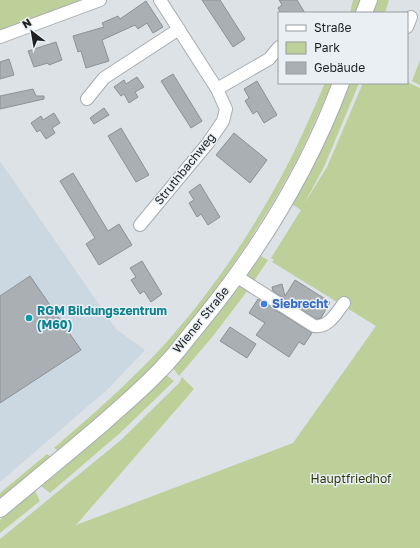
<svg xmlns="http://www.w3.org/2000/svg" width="420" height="548" viewBox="0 0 420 548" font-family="'Golos Text',sans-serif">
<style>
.built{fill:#ccd8e1}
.green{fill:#bdd099}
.building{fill:#aaafb3;stroke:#8c9195}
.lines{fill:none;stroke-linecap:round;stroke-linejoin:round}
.minor-casing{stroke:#a7acb0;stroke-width:14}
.major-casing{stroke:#a7acb0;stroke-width:18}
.minor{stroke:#fff;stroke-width:12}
.major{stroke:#fff;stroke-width:16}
.shop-dot{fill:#3f7fe0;stroke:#eaeff4;stroke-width:1.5}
.culture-dot{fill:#0f9aa8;stroke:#eaeff4;stroke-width:1.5}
.labels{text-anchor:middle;stroke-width:3;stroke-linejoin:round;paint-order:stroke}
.street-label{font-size:12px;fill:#1d1f20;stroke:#eaeff4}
.shop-label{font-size:12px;font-weight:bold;fill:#366cbe;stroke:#eaeff4;text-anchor:start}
.culture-label{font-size:12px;font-weight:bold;fill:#0d838f;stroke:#eaeff4;text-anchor:start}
.park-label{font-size:12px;fill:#2d3a09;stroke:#eaeff4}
</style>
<rect width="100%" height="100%" fill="#dde2e6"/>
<path class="built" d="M0 161 116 329 145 350 108 389 0 482Z"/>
<path class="green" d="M0 0H84L0 32Z
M353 0H360L356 13H350Z
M378 0H389L385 13 374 12Z
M420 60V85L412 81Z
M407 82 420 88V548H0V539L121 440 179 383 182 377 194 389 76 525 293 443 376 326 272 262 274 260 271 258 301 210 290 203 347 83H359L324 167 304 204 327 167 363 83Z
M325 83H332C318 114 305 146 288 176 255 235 217 291 173 343 139 383 99 418 59 451L54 448C92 415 130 382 164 345 209 295 248 238 280 179 297 148 311 115 325 83Z
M259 255 268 260 252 284 245 275Z
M237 286 248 290 213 336 179 376 172 367Z
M165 374 174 381 120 433 50 493 41 486 112 426Z
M47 454 51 457 0 500V493Z
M35 491 40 501 0 533V520Z"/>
<path class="building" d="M202 0H220L245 39 233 47Z
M279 0H297L305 13H281L278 8 282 5Z
M146 1 163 27 153 33 147 23 138 29 135 25 102 40 109 61 86 68 81 51 78 52 73 36 104 27 102 23 118 16 120 19Z
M56 42 62 60 49 65 48 63 34 67 28 51Z
M9 59 14 75 0 79V62Z
M173 74 202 121 191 128 161 81Z
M137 77 144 87 135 92 138 97 129 103 124 94 121 96 114 87 124 80 126 84Z
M257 81 277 115 264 123 257 111 253 114 245 101 249 98 244 89Z
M33 89 36 96H44V99L0 109V96Z
M104 108 109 115 94 124 90 118Z
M54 113 60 123 52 128 55 133 46 139 40 130 37 132 31 123 41 116 43 120Z
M121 128 149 175 136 182 108 136Z
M234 133 267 160 250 183 216 155Z
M73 173 108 231 119 224 132 245 99 265 86 244 95 238 60 181Z
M200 184 220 217 208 225 201 214 197 217 189 203 194 200 189 192Z
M142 261 162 294 151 302 144 291 140 294 131 280 136 277 130 268Z
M30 276 81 350 0 403V296Z
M295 280 330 302 321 318 316 319 273 291 272 287 282 284 285 296Z
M258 299 312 333 304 345 299 342 289 357 256 335 265 323 249 313Z
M230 327 256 344 247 358 220 341Z"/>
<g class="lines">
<g class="minor-casing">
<path id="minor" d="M407 27 411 17
M0 37 100 0
M217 89 269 59 279 47
M87 99 104 78 179 29
M140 225 208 143 223 121 226 109 217 89 160 0
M236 276 314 326C328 329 337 312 344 303"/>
</g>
<g class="major-casing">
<path id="major" d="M364 13 369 0
M0 509C34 481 68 453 102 424 123 405 145 387 164 366 177 353 187 338 199 324 258 252 308 171 341 83"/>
</g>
<use href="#minor" class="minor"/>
<use href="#major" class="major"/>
</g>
<circle class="shop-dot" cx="264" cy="304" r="4"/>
<circle class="culture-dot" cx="29" cy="318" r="4"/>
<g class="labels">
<g class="street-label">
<text transform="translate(185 169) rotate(-51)" y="4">Struthbachweg</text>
<text transform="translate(201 320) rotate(-51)" y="4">Wiener Straße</text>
</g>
<g class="shop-label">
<text x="272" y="308">Siebrecht</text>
</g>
<g class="culture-label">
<text x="37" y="315">RGM Bildungszentrum<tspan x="37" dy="14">(M60)</tspan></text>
</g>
<g class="park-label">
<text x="351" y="483">Hauptfriedhof</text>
</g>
</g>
<rect x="278" y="12" width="130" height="72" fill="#eaeff4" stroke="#989c9f"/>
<rect x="286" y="25" width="20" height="6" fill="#ffffff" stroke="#989c9f"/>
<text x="314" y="32" font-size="12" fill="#1d1f20">Straße</text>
<rect x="286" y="42" width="20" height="12" fill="#bdd099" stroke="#989c9f"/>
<text x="314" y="52" font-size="12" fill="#1d1f20">Park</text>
<rect x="286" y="62" width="20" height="12" fill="#aaafb3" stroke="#989c9f"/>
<text x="314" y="72" font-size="12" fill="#1d1f20">Gebäude</text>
<g transform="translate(32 32) rotate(329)" stroke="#eaeff4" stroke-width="3" paint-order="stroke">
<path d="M0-3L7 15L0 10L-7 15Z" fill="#1d1f20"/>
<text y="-6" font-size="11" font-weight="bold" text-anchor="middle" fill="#1d1f20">N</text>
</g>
</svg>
